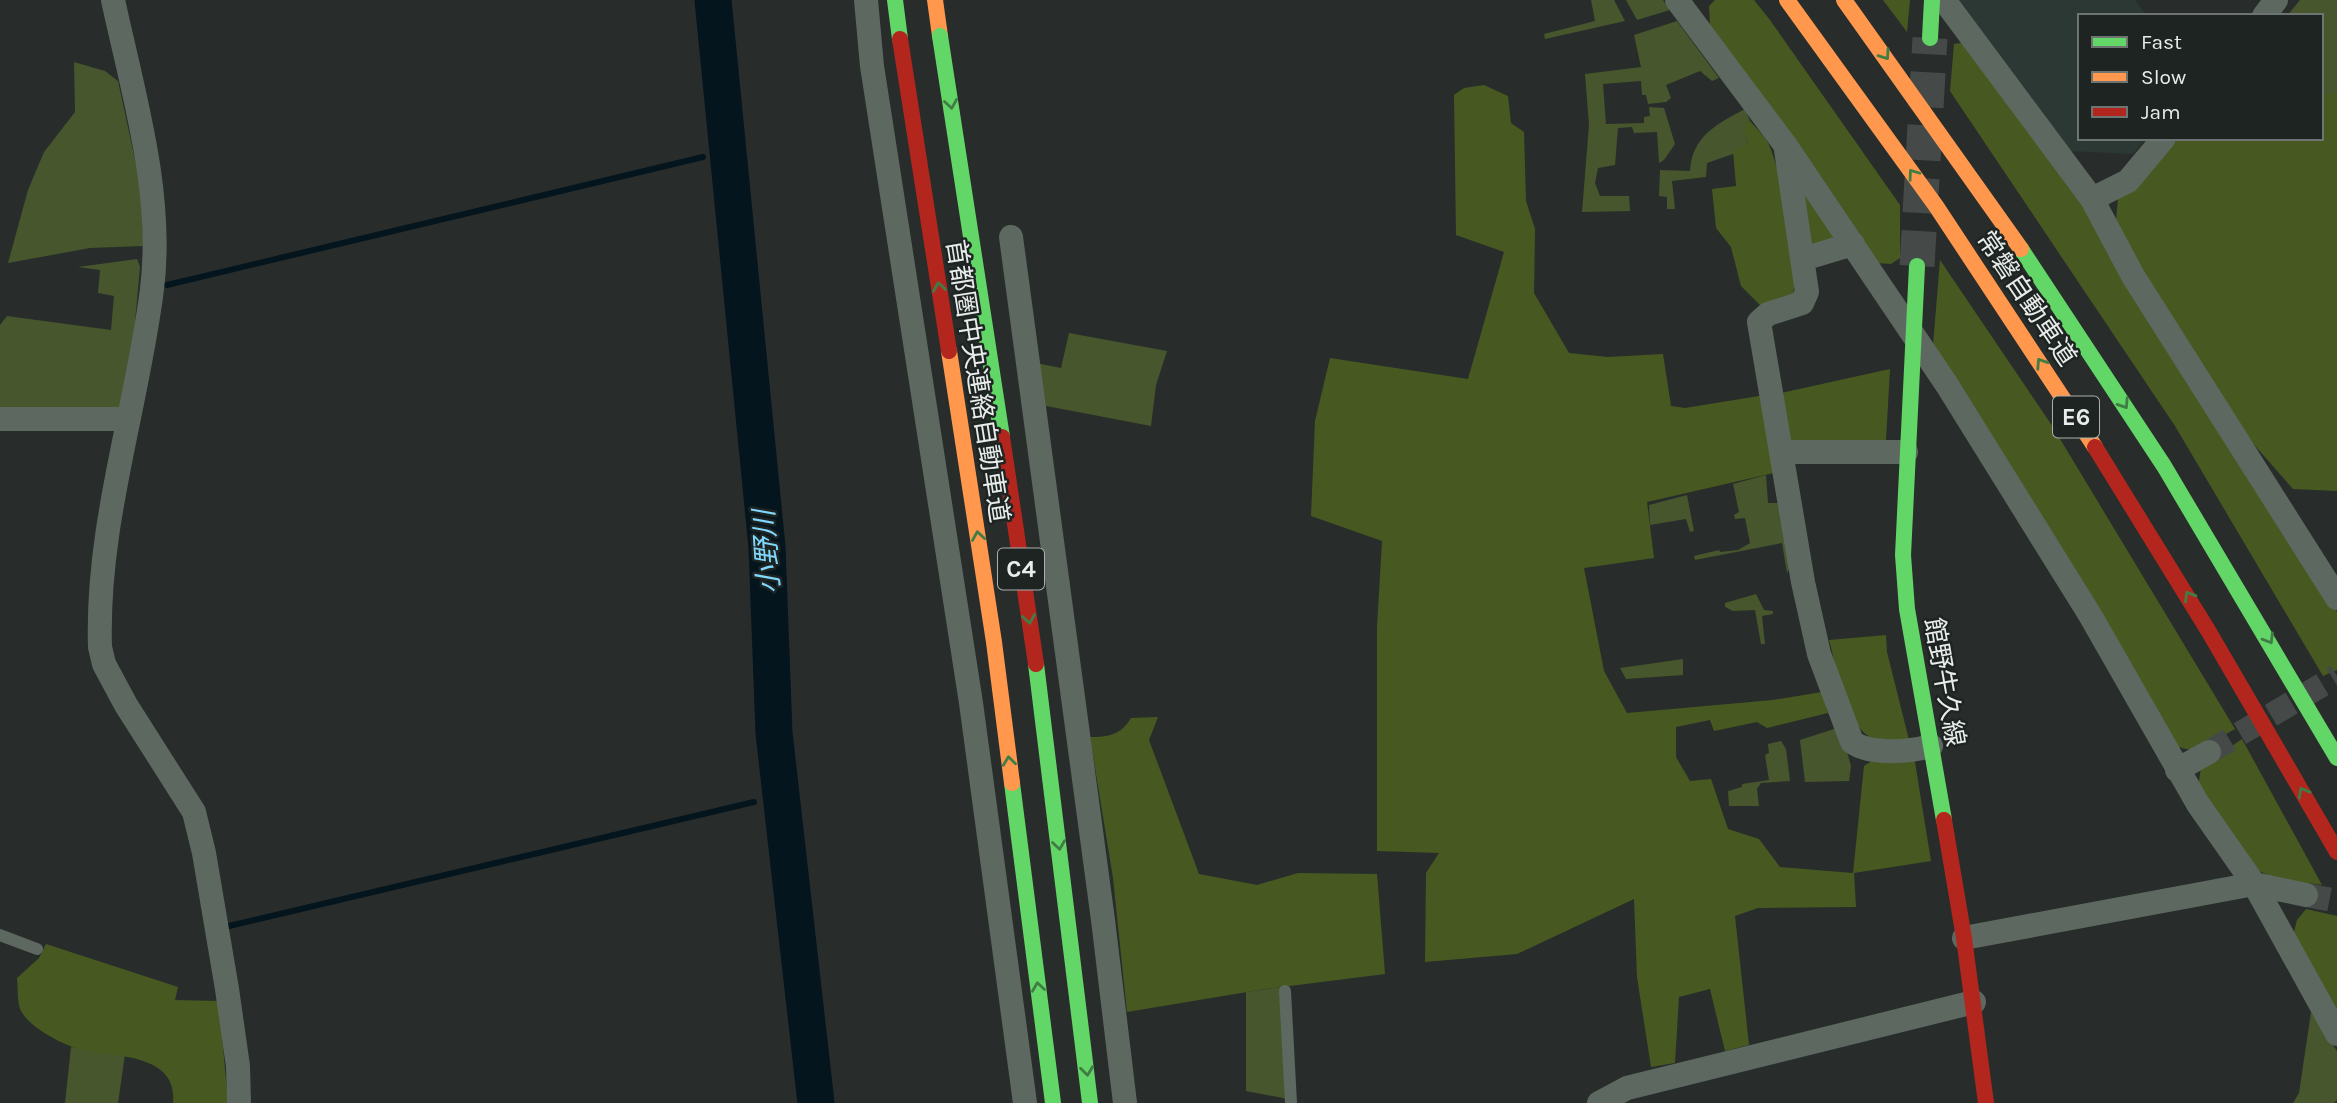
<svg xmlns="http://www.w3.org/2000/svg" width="2337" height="1103" viewBox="0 0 2337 1103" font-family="Karla,'Noto Sans JP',sans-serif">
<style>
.built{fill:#2b3834}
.green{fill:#47562c}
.forest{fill:#475920}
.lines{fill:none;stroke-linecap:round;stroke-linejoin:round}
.stream{stroke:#04151e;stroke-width:6}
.river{stroke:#04151e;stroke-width:37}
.street-tunnel{stroke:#454a48;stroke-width:24;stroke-dasharray:24 12;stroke-linecap:butt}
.secondary-tunnel{stroke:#454a48;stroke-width:35;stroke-dasharray:35 18;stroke-linecap:butt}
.lane{stroke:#5d6960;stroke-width:12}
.street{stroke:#5d6960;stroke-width:24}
.fast{stroke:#63d668;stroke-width:16}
.slow{stroke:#ff974d;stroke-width:16}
.jam{stroke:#b3261e;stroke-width:16}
.fast-bridge{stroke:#63d668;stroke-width:16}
.slow-bridge{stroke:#ff974d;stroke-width:16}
.jam-bridge{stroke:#b3261e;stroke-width:16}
.oneway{stroke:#407d45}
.labels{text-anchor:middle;stroke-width:5;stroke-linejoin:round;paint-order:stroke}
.shield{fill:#1d2422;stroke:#abb0af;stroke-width:2}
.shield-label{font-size:24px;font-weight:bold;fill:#e8eceb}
.street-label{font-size:26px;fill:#e8eceb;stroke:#1d2422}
.water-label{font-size:28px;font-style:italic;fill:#7fd7fb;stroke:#1d2422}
</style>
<rect width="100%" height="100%" fill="#282d2b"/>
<path class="built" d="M1959 0H2135L2147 16H2080V138H2146L2133 154 2066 151Z"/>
<path class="green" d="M1591 0H1614L1625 21 1545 39 1544 34 1595 21Z
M1626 0H1663L1670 10 1637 20Z
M2300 0H2337V93H2321V16H2287Z
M1677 21 1719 78 1712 81 1700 71 1666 85 1671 98 1666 102 1648 104 1646 95H1642L1641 81 1603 84 1606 124 1644 123V117L1650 116 1649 107 1664 108 1675 144 1664 160 1659 163 1657 132 1634 133 1632 127 1618 128 1615 165 1598 168 1595 183 1600 196H1629L1630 211 1582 212 1589 125 1585 74 1641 67 1634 35Z
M74 62 105 71 118 81 141 187 143 246 90 248 8 263 28 190 44 152 75 112Z
M1745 109 1750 121 1743 125 1748 143 1733 154 1707 163 1706 177 1672 181 1675 209H1667V197L1659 196 1660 170 1690 171C1692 136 1717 124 1745 109Z
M137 259 140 267 134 333 120 408 0 410V325L7 316 111 330 114 296 98 293 100 270 78 267Z
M1069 333 1167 351 1156 385 1151 426 1041 405 1036 363 1061 368Z
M1766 475 1768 503H1782L1792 564 1787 573 1782 543 1695 560 1694 556 1719 550 1720 552 1738 550 1750 543 1745 518 1735 519 1734 515 1739 512 1733 484Z
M1687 495 1694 531 1690 532 1686 519 1650 525 1649 505Z
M1756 594 1764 610 1773 611V614L1762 616 1765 644H1761L1755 610 1733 611 1725 607V603Z
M1683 659V675L1626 679 1620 668Z
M1840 727 1851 766 1849 781 1805 782 1800 740Z
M1781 741 1786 749 1790 781 1761 783 1757 789 1759 806H1729L1728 791 1742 787V784L1769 780 1765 755 1769 753 1768 744Z
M1281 987 1288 1099 1246 1091V992Z
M2311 1012 2337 1051V1100L2334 1103H2293L2299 1093Z
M71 1047 125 1054 118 1103H65Z"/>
<path class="forest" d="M1715 0H1754L1770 20 1900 205V258L1891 264 1877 263 1710 25 1709 6Z
M1883 0H1910L1907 32Z
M1961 43 1974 51 2070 179 2337 612V670L2323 676 2175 426 1950 91 1954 44Z
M1484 85 1508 96 1511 123 1524 132 1526 201 1535 229 1534 293 1569 353 1608 357 1663 354 1671 406 1685 408 1765 395 1778 472 1647 502 1654 558 1584 568 1604 671 1627 713 1773 700 1822 692 1828 713 1767 728 1757 722 1714 731 1710 720 1676 727V757L1690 781 1711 779 1728 829 1759 839 1780 867 1853 873 1864 766 1875 759 1914 756 1931 861 1854 873 1856 907 1758 908 1735 916 1749 1045 1725 1051 1710 989 1679 997 1675 1063 1651 1067 1637 977 1634 899 1517 954 1425 962 1426 873 1439 853 1377 851V627L1382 541 1311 516 1315 421 1330 358 1468 379 1504 252 1456 235 1454 95 1464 88Z
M2321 93H2337V491L2293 489 2250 440 2140 269 2116 220 2118 198 2179 138H2321Z
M1750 121C1757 129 1767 138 1770 147 1785 188 1800 253 1793 296L1764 309 1741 286 1731 247 1716 228 1712 189 1736 186 1733 151 1748 143 1742 125Z
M1798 183 1837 235 1815 248 1809 243Z
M1940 260 2051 424 2235 729C2216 739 2193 760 2174 743L1933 345Z
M1890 369 1886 440 1794 444 1789 441 1781 393Z
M1886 635 1887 652 1909 740C1899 739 1879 742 1870 737 1846 724 1836 665 1829 640Z
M1158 717 1149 740 1199 874 1257 885 1298 873 1377 874 1385 974 1265 989 1127 1012 1113 878 1090 737C1108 737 1121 735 1131 718Z
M2242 739 2322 885 2276 879 2259 871 2198 787 2201 768Z
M2306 909 2337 916V1013L2293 936 2297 920Z
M46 944 178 987 175 1000 219 1001 228 1103H173C179 1047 98 1059 70 1046 55 1040 29 1026 21 1011 17 1003 18 987 17 978L39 958Z"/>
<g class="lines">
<path class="stream" d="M725 150 729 149
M167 285 703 157
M229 926 754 802"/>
<path class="river" d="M713 0 767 547 774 733 816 1103"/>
<path class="street-tunnel" d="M2209 752 2337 676
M2306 895 2337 901"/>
<path class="secondary-tunnel" d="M1917 266 1930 38"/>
<path class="lane" d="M0 935 37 949
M1285 991 1291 1103"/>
<path class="street" d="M113 0C133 93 164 193 152 289 137 409 96 525 100 647L104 664 126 705 194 812 204 853 227 989 238 1066 239 1103
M866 0 872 66 971 703 1025 1103
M1677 0 1786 146 1947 385 2090 615 2198 804 2254 884 2337 1034
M1944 0 2092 199 2133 276 2337 598
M2264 16 2276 0
M1786 150 1807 292 1802 303 1768 314 1759 322 1803 582 1819 654 1852 742C1870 755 1909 752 1931 746
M2092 199 2128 181 2164 138
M1011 237 1103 920 1125 1103
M1803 259 1853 244
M0 419H128
M1782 452H1906
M2177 770 2209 752
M1964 938 2254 884 2306 895
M1599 1103 1627 1088 1974 1002"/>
<path class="fast" d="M895 0 900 39
M1930 38 1932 0
M2021 249 2164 466 2337 758
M1917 266 1903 555 1907 609 1944 820"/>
<path class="slow" d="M935 0 940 36
M1787 0 1936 206 2095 447
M1844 0 2021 249"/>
<path class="jam" d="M2095 447 2209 632 2337 852
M1944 820 1964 938 1986 1103"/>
<path class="fast-bridge" d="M940 36 1002 437
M1036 664 1090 1103
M1012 783 1053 1103"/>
<path class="slow-bridge" d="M949 351 994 642 1012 783"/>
<path class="jam-bridge" d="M900 39 949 351
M1002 437 1036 664"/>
</g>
<defs><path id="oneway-chevron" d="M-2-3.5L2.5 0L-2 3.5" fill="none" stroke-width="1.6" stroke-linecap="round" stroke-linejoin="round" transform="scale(1.75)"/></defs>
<g class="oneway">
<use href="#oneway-chevron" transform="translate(1885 55) rotate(55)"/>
<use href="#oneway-chevron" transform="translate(951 104) rotate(81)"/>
<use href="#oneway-chevron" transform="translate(1913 174) rotate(-126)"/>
<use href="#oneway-chevron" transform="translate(939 287) rotate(-99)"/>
<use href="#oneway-chevron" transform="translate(2041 363) rotate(-123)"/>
<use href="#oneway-chevron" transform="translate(2124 404) rotate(57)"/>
<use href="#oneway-chevron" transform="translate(978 536) rotate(-99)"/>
<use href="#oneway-chevron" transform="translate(2189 596) rotate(-121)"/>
<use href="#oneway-chevron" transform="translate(1029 619) rotate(81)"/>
<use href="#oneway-chevron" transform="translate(2269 639) rotate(59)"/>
<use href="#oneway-chevron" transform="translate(1009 761) rotate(-97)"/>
<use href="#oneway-chevron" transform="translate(2303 792) rotate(-119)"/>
<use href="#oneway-chevron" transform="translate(1059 845) rotate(82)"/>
<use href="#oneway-chevron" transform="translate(1038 987) rotate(-98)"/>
<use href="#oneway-chevron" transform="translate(1087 1071) rotate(83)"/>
</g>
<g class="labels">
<g class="shield">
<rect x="2053" y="396.5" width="46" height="41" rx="5"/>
<rect x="998" y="548.5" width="46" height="41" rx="5"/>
</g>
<g class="shield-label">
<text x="2076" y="425">E6</text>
<text x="1021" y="577">C4</text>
</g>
<g class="street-label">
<text transform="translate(2027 298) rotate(56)" y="9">常磐自動車道</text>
<text transform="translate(978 381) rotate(81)" y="9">首都圏中央連絡自動車道</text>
<text transform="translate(1945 682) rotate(80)" y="9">館野牛久線</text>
</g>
<g class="water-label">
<text transform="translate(766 552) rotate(-94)" y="10">小野川</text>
</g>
</g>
<rect x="2078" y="14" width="245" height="126" fill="#1d2422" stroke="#6e7472" stroke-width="2"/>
<rect x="2092" y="37" width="35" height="10" fill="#63d668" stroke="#6e7472" stroke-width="2"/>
<text x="2141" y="49" font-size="21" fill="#e8eceb">Fast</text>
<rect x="2092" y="72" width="35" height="10" fill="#ff974d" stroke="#6e7472" stroke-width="2"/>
<text x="2141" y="84" font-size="21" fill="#e8eceb">Slow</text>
<rect x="2092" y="107" width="35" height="10" fill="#b3261e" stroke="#6e7472" stroke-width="2"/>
<text x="2141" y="119" font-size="21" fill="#e8eceb">Jam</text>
</svg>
